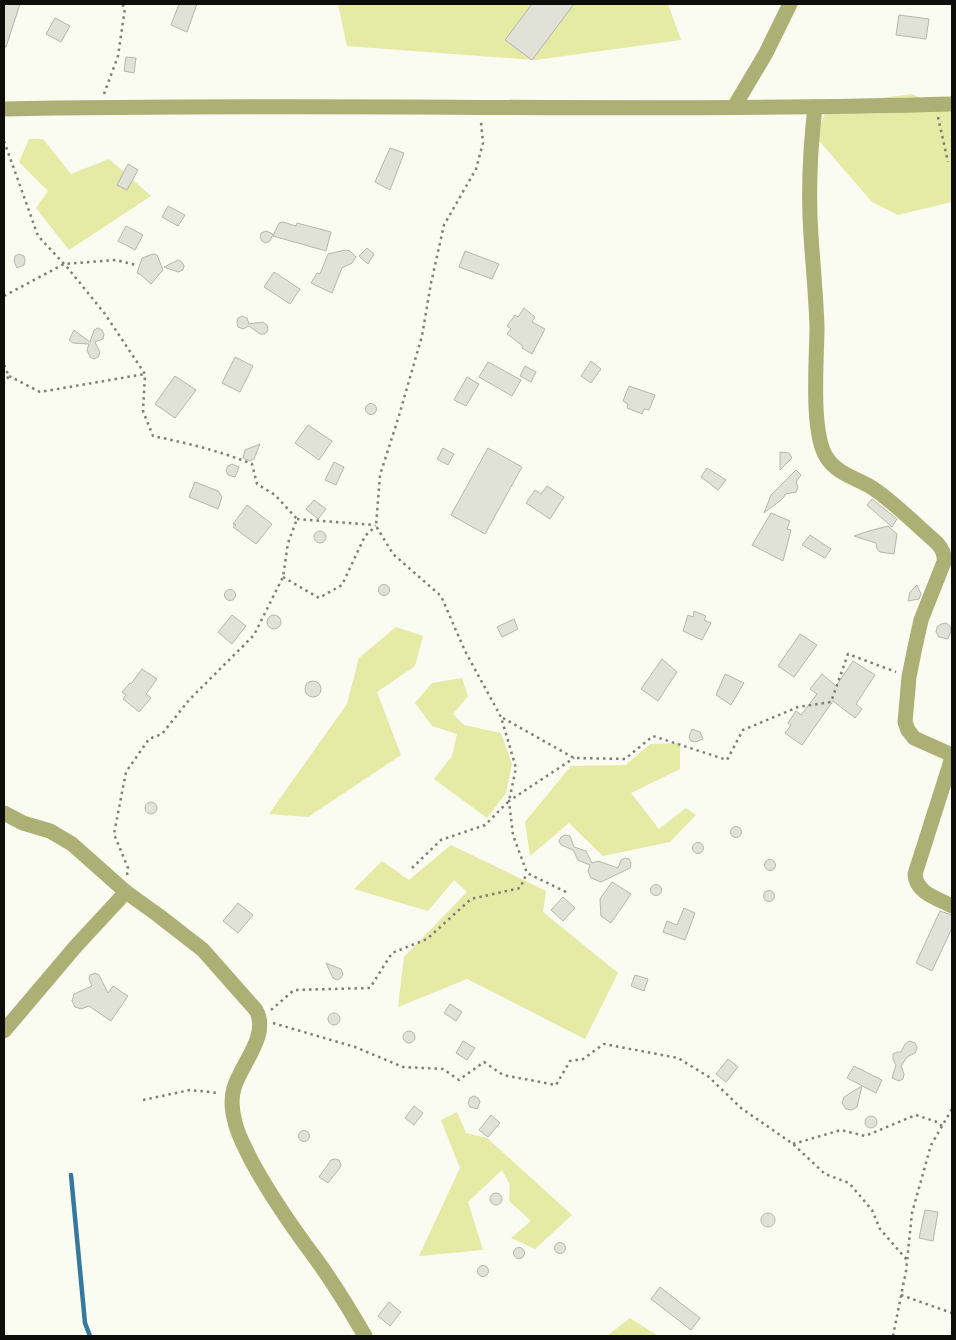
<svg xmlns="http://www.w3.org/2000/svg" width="956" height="1340" viewBox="0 0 956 1340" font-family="'Libre Baskerville',serif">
  <rect width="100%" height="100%" fill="#fafbf1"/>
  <g fill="#e5eaa5">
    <polygon points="338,4 668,4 681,40 535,60 347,46"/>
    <polygon points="912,94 952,113 952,202 898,215 872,202 815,136 829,105"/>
    <polygon points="29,139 43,139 71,174 109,159 151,196 69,250 36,208 48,191 19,162"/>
    <polygon points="396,627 423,636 415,666 377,692 401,755 308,817 269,814 347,704 359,658"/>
    <polygon points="462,678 468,696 453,714 464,725 501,733 512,764 506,793 487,818 434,779 452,756 457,734 432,726 415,703 432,683"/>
    <polygon points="680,743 680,769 631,793 659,829 686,808 696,815 670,842 603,856 569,823 530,856 525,822 571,766 626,765 650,744"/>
    <polygon points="451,845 546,891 543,912 618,973 585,1039 467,979 398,1007 404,957 467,892 454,880 428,911 354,889 382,861 409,880"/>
    <polygon points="457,1112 466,1133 487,1138 572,1215 535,1249 511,1238 531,1221 509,1201 510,1185 502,1170 468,1202 483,1250 419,1256 460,1168 441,1120"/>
    <polygon points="630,1318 658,1336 607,1336"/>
  </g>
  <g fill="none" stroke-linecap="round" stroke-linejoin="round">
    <polyline stroke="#357a9e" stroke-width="4.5" points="71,1175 85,1323 90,1336"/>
  </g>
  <g fill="#e0e1d7" stroke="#b5b6ad">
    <polygon points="4,4 20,4 6,47 4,47"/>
    <polygon points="179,4 197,4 187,32 171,25"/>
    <polygon points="532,4 574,4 532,60 505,40"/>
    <polygon points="899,15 929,19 926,39 896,35"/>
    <polygon points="55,18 70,26 61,42 46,34"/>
    <polygon points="126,57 136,58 134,73 124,71"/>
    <polygon points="390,148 404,153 390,190 375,182"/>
    <polygon points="128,164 138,170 127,190 117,185"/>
    <polygon points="168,206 185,215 178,226 162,217"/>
    <polygon points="283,222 296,226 297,223 331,232 326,251 273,236 279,223"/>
    <polygon points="126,226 143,235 135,250 118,241"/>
    <polygon points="266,231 273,234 270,241 266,243 262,241 260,237 261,233"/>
    <polygon points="367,248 374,254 368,264 359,256"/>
    <polygon points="345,250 350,251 356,257 352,263 342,268 332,293 311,283 317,273 320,274 328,254"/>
    <polygon points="465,251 499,264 492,279 459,267"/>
    <polygon points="19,254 24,256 25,260 24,265 17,268 14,261 15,256"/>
    <polygon points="153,254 157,255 163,270 151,284 141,275 137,273 142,258"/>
    <polygon points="178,260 182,262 184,266 183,270 178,272 164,267"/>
    <polygon points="274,272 300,289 290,304 264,287"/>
    <polygon points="524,308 535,317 532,322 545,329 532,354 522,348 523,346 507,334 511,329 507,326 515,315 518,317"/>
    <polygon points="242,316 247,318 249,324 263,322 267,325 268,330 265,334 260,334 249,326 243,329 238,327 237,323 238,318"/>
    <polygon points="98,328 102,330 104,334 103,339 95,342 100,352 98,357 94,359 90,357 87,350 89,344 73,343 69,340 74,330 90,342 94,330"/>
    <polygon points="235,357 253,366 240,392 222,383"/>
    <polygon points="591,361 601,369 591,383 581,376"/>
    <polygon points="488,362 521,380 512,396 479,377"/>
    <polygon points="525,366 536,372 531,382 520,376"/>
    <polygon points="175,376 196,390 175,418 155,404"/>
    <polygon points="467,377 479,384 466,406 454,400"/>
    <polygon points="629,386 655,395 649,410 644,409 642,414 627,408 628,404 623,401"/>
    <circle cx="371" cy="409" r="5.5"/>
    <polygon points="308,425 332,441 319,460 295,443"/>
    <polygon points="260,444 254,459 250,461 243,458 245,450"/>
    <polygon points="443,448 454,454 448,465 437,459"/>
    <polygon points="488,448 522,467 485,534 451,515"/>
    <polygon points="780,452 789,453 792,458 780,470"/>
    <polygon points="334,462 344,467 336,485 325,480"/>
    <polygon points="232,464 239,467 235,477 228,475 226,470 228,466"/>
    <polygon points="707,468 726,480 718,490 701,477"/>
    <polygon points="796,470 801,475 796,482 798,487 796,492 786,494 781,500 764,513 771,495"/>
    <polygon points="195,482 218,491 222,497 218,509 189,497"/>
    <polygon points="547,486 564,497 550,519 526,503 535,490 541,494"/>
    <polygon points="872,499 897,519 892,527 867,505"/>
    <polygon points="314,500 326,509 318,519 306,509"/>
    <polygon points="247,505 272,524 256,544 233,527 236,525 233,524"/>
    <polygon points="771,513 790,521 787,529 791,530 783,561 752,545"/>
    <polygon points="888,526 897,534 894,554 880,552 877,549 876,543 854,536 869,531"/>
    <circle cx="320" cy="537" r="6"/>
    <polygon points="810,535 831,549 825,558 802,545"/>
    <circle cx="384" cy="590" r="5.5"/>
    <polygon points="917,585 921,594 919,599 908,601 910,592"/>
    <circle cx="230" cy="595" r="5.5"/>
    <polygon points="694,611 706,616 704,620 711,623 702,640 683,631 688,615 693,617"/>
    <circle cx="274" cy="622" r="7"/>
    <polygon points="232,615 246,626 232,644 218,632"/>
    <polygon points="514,619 518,629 502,637 497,627"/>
    <polygon points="946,623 950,626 951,631 948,639 939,637 936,632 937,627 941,624"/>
    <polygon points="800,634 817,645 794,677 778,666"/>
    <polygon points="662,659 677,672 658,701 641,689"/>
    <polygon points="853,661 875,675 856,704 862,709 855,718 833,701 802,745 785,733 791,725 788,723 796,711 801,715 817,694 810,689 822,674 836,686"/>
    <polygon points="142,669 157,679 146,694 151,698 139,712 123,699 126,695 122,692 130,683 131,684"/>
    <polygon points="725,674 744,683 731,705 716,695"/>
    <circle cx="313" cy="689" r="8"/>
    <polygon points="692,729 700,732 703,739 696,742 691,741 689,737"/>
    <circle cx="151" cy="808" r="6"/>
    <circle cx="736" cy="832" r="5.5"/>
    <polygon points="565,835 570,836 574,847 586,851 592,863 598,861 618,868 621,860 625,858 629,859 631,863 630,868 601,882 591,878 588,871 590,865 578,860 573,850 561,845 559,841 561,837"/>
    <circle cx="698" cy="848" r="5.5"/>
    <circle cx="770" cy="865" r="5.5"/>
    <polygon points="612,882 631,894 611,923 601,916 600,899"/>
    <circle cx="656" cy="890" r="5.5"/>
    <circle cx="769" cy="896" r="5.5"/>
    <polygon points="563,897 575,908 563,921 551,910"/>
    <polygon points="238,903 253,915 238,933 223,921"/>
    <polygon points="684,908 695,913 685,940 663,932 667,921 677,925"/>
    <polygon points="940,911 952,915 952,928 932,971 916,963"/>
    <polygon points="326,963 341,969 343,974 341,978 337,980 333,978"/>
    <polygon points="95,973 99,975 108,993 113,986 128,996 111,1021 89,1006 81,1009 75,1007 72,1001 74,994 92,986 89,979 90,975"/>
    <polygon points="635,975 648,979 644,991 631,986"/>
    <polygon points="450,1004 462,1012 456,1021 444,1013"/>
    <circle cx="334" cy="1019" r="6"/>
    <circle cx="409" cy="1037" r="6"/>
    <polygon points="463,1041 475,1048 467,1060 456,1053"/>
    <polygon points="909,1041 915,1043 917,1048 915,1053 907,1057 901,1066 904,1074 903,1079 899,1081 892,1078 896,1065 893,1059 893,1054 897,1052 901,1052 905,1044"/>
    <polygon points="728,1059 738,1067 726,1082 716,1074"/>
    <polygon points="854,1066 882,1080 876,1093 847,1078"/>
    <polygon points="862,1086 857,1107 852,1110 846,1109 842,1103 844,1097"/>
    <polygon points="474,1096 478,1098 480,1102 477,1109 470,1107 468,1103 470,1098"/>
    <polygon points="414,1106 423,1113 414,1125 405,1118"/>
    <polygon points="491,1115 500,1123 488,1137 479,1130"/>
    <circle cx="871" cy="1122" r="6"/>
    <circle cx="304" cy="1136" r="5.5"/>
    <polygon points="335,1159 339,1160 341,1165 339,1169 328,1183 319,1177 331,1160"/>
    <circle cx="496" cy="1199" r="6"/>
    <polygon points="925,1210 938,1212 933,1241 919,1238"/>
    <circle cx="768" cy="1220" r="7"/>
    <circle cx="560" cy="1248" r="5.5"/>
    <circle cx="519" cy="1253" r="5.5"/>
    <circle cx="483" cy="1271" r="5.5"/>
    <polygon points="660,1287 700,1318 691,1330 651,1299"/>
    <polygon points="389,1302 401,1312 390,1326 378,1316"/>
  </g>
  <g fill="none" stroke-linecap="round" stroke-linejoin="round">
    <g stroke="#7e7f78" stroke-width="2.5" stroke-dasharray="2.5 4" stroke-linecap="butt">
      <polyline points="104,94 118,56 125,8 122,4"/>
      <polyline points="938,117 948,162"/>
      <path d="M 4,141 L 38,236 L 67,267 L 105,314 L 145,374 L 143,411 L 153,436 C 187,443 220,451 252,464 L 257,484 L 275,495 L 297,519 L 288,543 L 283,577 L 254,635 L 189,700 L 162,734 L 149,739 L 126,772 L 114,834 L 128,868 L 127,875"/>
      <polyline points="4,296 64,264 116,260 136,265"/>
      <polyline points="4,365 9,376 4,383"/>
      <polyline points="9,376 40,392 145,374"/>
      <polyline points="297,519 375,525"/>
      <polyline points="283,577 319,598 342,585 365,536 376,526"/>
      <polyline points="503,718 574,758 625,759 653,736 727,760 743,730 798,707 831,702 848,654 896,672"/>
      <polyline points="412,868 441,840 485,825 509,801 516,768 501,717 465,651 441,596 393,554 376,526 380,475 398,419 422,336 431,283 444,225 476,169 483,143 481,122"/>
      <polyline points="566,892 527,873 513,835 509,801 574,758"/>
      <polyline points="271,1010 294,990 370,988 392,953 427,939 471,899 520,888 527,873"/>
      <polyline points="273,1023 355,1047 403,1067 443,1069 459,1080 484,1062 503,1075 556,1085 570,1061 583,1059 604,1044 678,1058 709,1077 741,1108 793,1144 825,1174 849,1183 872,1210 880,1229 907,1260"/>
      <polyline points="143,1100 190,1090 219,1093"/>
      <polyline points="793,1144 841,1130 865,1136 916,1115 937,1122 942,1126"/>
      <polyline points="901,1295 952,1313"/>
      <polyline points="893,1336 906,1271 912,1213 931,1145 952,1109"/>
    </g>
    <g stroke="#acb074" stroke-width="15">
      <polyline points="734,107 766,53 790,4"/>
      <path d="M 815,107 C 810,150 808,193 811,236 C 813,266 816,296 817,327 C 817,358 810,433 827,458 C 837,474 859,479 874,489 C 896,504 916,525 937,543 C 942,549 945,554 944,562 L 921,620 L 915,647 L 909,677 L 905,722 L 908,730 L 914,738 L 952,755"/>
      <path d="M 4,109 C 320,102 636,113 952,104"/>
      <path d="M 952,758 L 915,874 C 916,893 937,898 952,906"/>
      <path d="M 4,813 L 23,823 L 50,831 L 72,844 L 126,892 L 158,915 L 203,950 L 256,1010 C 270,1035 241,1064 234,1088 C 231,1098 232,1111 235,1122 C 238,1136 245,1147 251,1160 C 270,1195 292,1227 316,1259 C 334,1284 350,1310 365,1336"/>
      <polyline points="4,1031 76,946 126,892"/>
    </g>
  </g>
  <rect width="956" height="1340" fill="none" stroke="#0d0e0a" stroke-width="10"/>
</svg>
